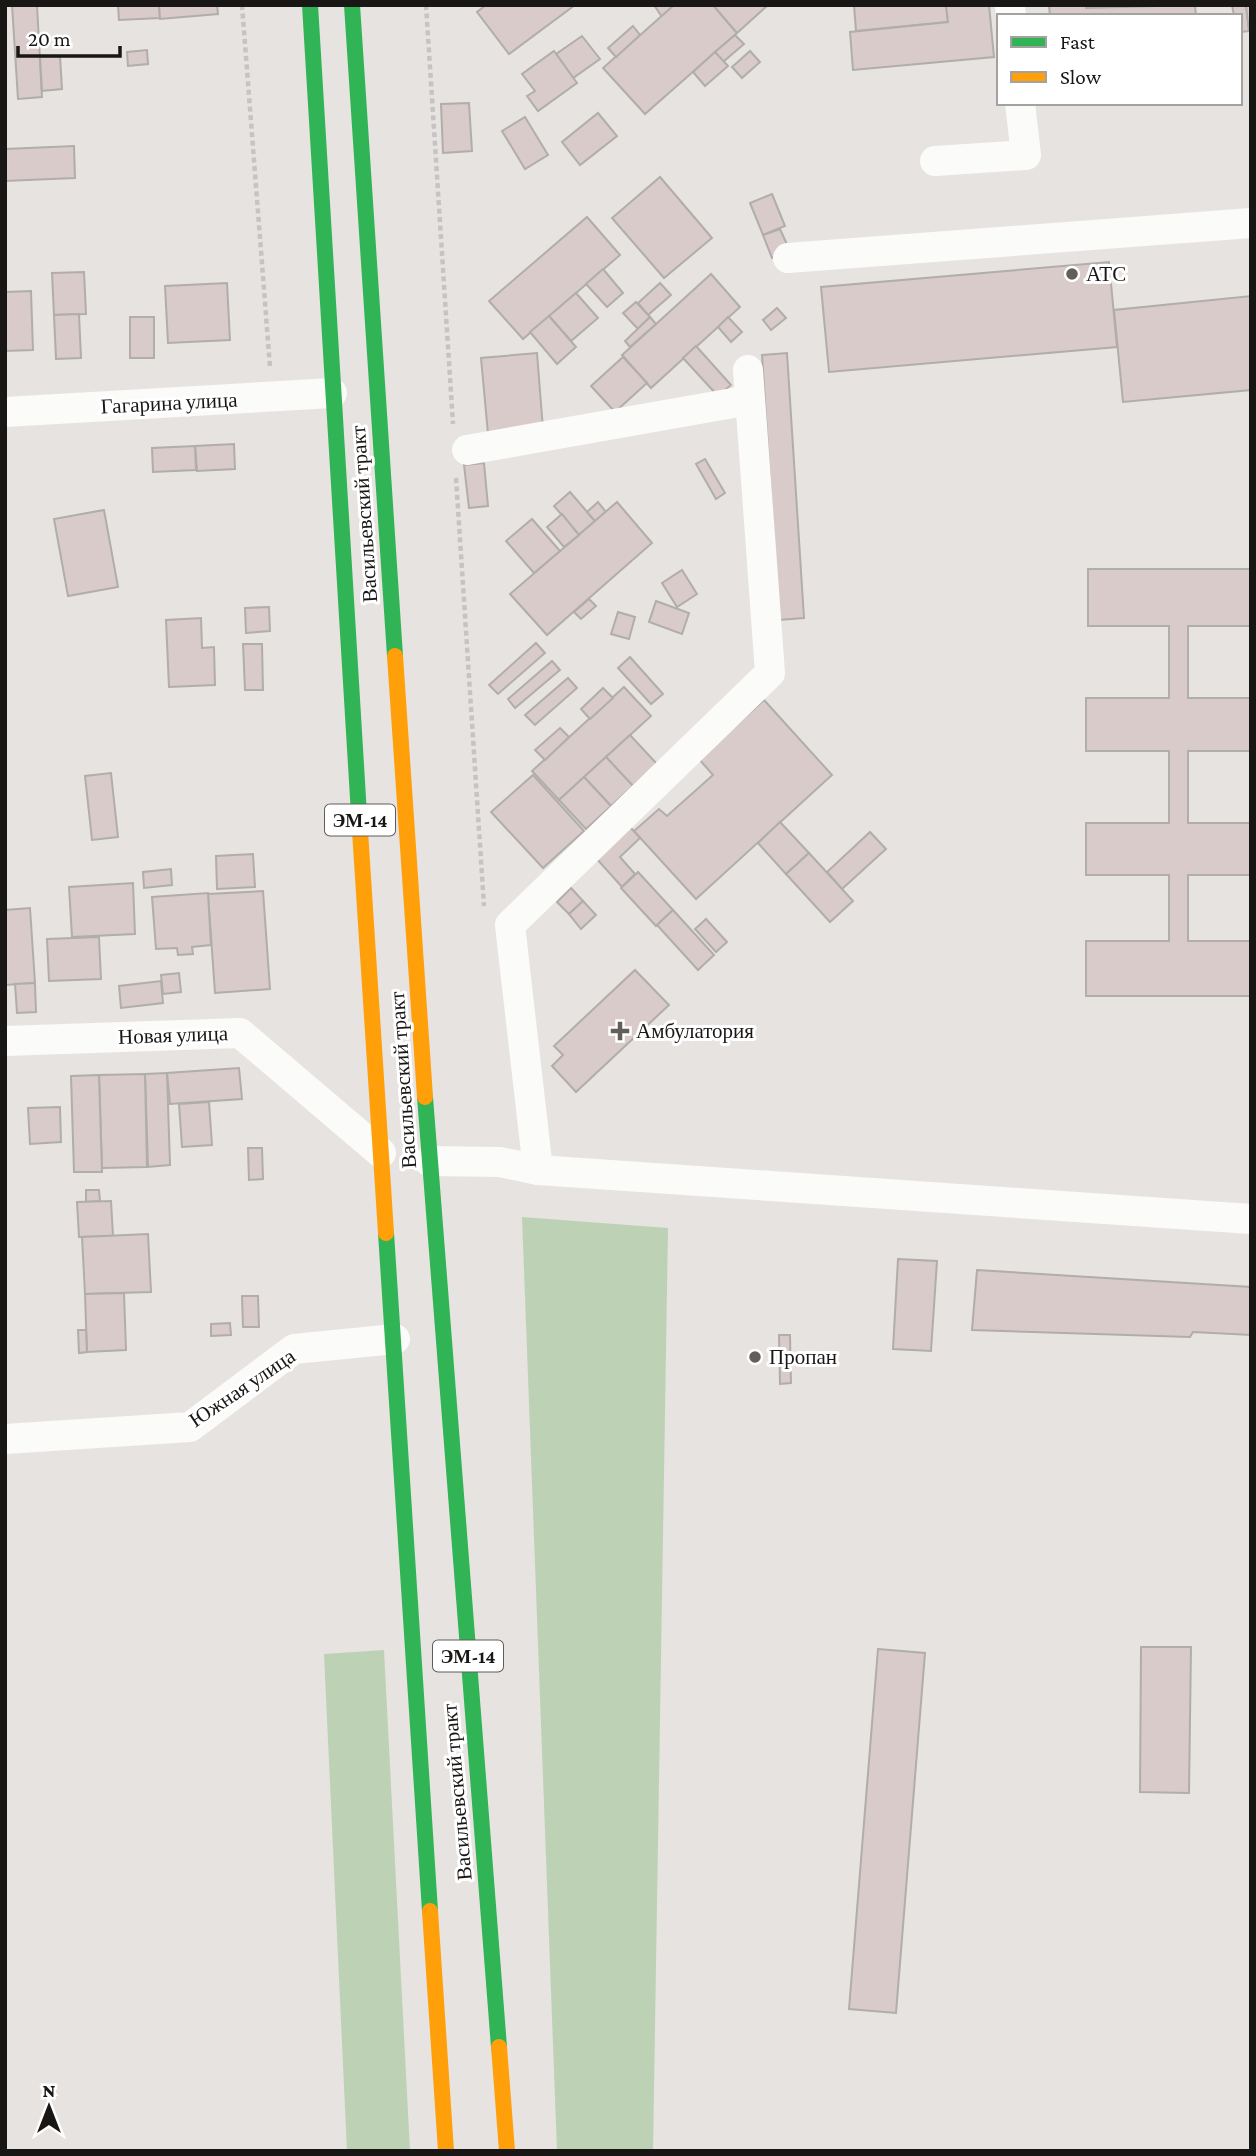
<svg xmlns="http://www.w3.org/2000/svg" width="1256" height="2156" viewBox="0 0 1256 2156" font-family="'Crimson Pro',serif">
  <rect width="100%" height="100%" fill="#e7e3e0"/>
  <g fill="#bdd2b5">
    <polygon points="522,1217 668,1228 653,2151 557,2151"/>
    <polygon points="384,1650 410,2151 347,2151 324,1654"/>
  </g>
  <g fill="#d8cbc9" stroke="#b0adab" stroke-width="2">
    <polygon points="12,5 37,5 42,97 18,99"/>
    <polygon points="118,5 159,5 160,18 119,20"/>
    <polygon points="159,5 217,5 218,14 160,19"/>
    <polygon points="486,5 575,5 509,54 477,12"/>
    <polygon points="654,5 674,5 662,17"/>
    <polygon points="674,5 713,5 737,33 645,114 603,68"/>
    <polygon points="713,5 768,5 737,33"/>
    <polygon points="854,5 946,5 948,22 856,31"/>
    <polygon points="946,5 989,5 994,57 853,70 850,32 948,22"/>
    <polygon points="1049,5 1086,5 1086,8 1195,5 1196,16 1050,16"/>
    <polygon points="1232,5 1246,5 1249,31 1240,32 1240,16 1234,16"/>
    <polygon points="1246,5 1251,5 1251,31 1249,31"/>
    <polygon points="633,26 640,35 616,57 608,48"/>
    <polygon points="735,35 744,44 723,62 715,52"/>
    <polygon points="582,36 600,59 573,78 556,54"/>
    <polygon points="147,50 148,64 128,66 127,52"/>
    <polygon points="554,51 577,83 538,111 527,96 535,91 522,74"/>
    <polygon points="750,51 760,62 742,78 732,67"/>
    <polygon points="715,52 728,66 705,86 693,72"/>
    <polygon points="60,56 62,89 42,91 40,57"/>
    <polygon points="469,103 472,151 443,153 441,104"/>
    <polygon points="598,113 617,136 580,165 562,142"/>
    <polygon points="525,117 548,155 525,169 502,131"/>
    <polygon points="74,146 75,178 5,181 5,149"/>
    <polygon points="660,177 712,238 664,278 612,218"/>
    <polygon points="772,194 785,226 763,235 750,203"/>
    <polygon points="587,217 620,255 523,339 489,301"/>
    <polygon points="780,229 790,251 772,258 763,235"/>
    <polygon points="1109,262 1117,347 829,372 821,287"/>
    <polygon points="603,269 623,293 607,307 586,284"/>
    <polygon points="84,272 86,314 54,315 52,273"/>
    <polygon points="711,274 740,307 651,388 622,355"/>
    <polygon points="227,283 230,340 168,343 165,286"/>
    <polygon points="660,283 671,295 648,315 638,303"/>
    <polygon points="31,291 33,350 5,351 5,292"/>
    <polygon points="576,293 598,318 571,341 549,316"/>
    <polygon points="1251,296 1251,390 1123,402 1114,310"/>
    <polygon points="636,302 650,317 638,329 623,313"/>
    <polygon points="777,308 786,318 771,330 763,320"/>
    <polygon points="79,314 81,358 56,359 54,315"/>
    <polygon points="549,316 576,347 557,364 530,332"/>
    <rect x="130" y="317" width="24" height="41"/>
    <polygon points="650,317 656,324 630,347 625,341"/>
    <polygon points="728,317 742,332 731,342 718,327"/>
    <polygon points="696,346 731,385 718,396 683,358"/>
    <polygon points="537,353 543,429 488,434 481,358"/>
    <polygon points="787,353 804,618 779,620 762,355"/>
    <polygon points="623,357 647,383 615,412 591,386"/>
    <polygon points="234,444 235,469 197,471 195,446"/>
    <polygon points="195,446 196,470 153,472 152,448"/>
    <polygon points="705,459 725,493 716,499 696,464"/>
    <polygon points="484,463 488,506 469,508 464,465"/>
    <polygon points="570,492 595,521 579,535 554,506"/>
    <polygon points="598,502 606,512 595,521 587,512"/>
    <polygon points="617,502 652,543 547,635 510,594"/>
    <polygon points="104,510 118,587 68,596 54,519"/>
    <polygon points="562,514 579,535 564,547 547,527"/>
    <polygon points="532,519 560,551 534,573 506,541"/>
    <polygon points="1088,569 1251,569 1251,626 1188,626 1188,698 1251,698 1251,751 1188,751 1188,823 1251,823 1251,875 1188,875 1188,941 1251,941 1251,996 1086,996 1086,941 1169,941 1169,875 1086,875 1086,823 1169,823 1169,751 1086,751 1086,698 1169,698 1169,626 1088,626"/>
    <polygon points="682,570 697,594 677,607 662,583"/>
    <polygon points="589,599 596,606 581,619 574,612"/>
    <polygon points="656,601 689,613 682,634 649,622"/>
    <polygon points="269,607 270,631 246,633 245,608"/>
    <polygon points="618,612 635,617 629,639 611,634"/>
    <polygon points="201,618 202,648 214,647 215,685 169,687 166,620"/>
    <polygon points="536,643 545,653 498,694 489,685"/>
    <polygon points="243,644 262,644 263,690 245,690"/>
    <polygon points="630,657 663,694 651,704 618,668"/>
    <polygon points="552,661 560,670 515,708 508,699"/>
    <polygon points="568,678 577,688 535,725 525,715"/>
    <polygon points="624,687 651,716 559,800 532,771"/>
    <polygon points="603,688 613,698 590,719 581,709"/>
    <polygon points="764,700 832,775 696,899 634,831 659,809 667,816 713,775 699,759"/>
    <polygon points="560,728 569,737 545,760 535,750"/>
    <polygon points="630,735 657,764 633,786 606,757"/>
    <polygon points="606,757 633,786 611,806 584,777"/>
    <polygon points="111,773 118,837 92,840 85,776"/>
    <polygon points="533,775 584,831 543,868 491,812"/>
    <polygon points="584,777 611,806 586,829 559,800"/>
    <polygon points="780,822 809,853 786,874 758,843"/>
    <polygon points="630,827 640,838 620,857 635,874 622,887 596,858"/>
    <polygon points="870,832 886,849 842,889 827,872"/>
    <polygon points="809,853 853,901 830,922 786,874"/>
    <polygon points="253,854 255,887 217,889 216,856"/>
    <polygon points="171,869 172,885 144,888 143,872"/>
    <polygon points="638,872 673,910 656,926 621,888"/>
    <polygon points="133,883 135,934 72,937 69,887"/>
    <polygon points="571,888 583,901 569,914 557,902"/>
    <polygon points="263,891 270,989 215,993 208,894"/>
    <polygon points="208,893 211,945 192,947 193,954 178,955 177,948 156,949 152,897"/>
    <polygon points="583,901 596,915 581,929 569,914"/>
    <polygon points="30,908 35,983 5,985 5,910"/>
    <polygon points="673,910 714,955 698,970 657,925"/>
    <polygon points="706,919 727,942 716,952 695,929"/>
    <polygon points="99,937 101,979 49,981 47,939"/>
    <polygon points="635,970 669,1005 576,1092 552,1066 563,1055 554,1046"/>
    <polygon points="179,973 181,992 163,994 161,975"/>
    <polygon points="161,981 163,1003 121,1008 119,986"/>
    <polygon points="35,983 36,1012 17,1013 15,984"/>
    <polygon points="239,1068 242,1099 170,1104 167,1073"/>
    <polygon points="167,1073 170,1165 148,1167 145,1074"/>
    <polygon points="145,1074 147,1167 102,1168 99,1075"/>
    <polygon points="99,1075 102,1172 74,1172 71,1076"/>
    <polygon points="209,1102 212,1145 182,1147 179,1104"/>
    <polygon points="60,1107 61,1142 30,1144 28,1108"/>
    <polygon points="248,1148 262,1148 263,1179 249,1180"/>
    <polygon points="86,1190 99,1190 100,1201 86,1202"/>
    <polygon points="111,1201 113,1236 79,1237 77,1202"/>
    <polygon points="148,1234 151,1292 85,1294 82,1237"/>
    <polygon points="898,1259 937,1261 931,1351 893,1349"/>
    <polygon points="977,1270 1251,1287 1251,1335 1193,1332 1190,1337 972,1330"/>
    <polygon points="124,1293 126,1350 87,1352 85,1294"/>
    <polygon points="242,1296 258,1296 259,1327 243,1327"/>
    <polygon points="230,1323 231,1335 211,1336 211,1324"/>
    <polygon points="78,1330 86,1330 87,1352 79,1353"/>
    <polygon points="779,1335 790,1335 791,1383 780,1384"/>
    <polygon points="1141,1647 1191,1647 1189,1793 1140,1792"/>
    <polygon points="878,1649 925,1653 896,2013 849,2009"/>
  </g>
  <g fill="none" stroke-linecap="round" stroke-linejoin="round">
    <g stroke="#c5c4c3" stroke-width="4.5" stroke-dasharray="5 3.5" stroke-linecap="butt">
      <polyline points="242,5 270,367"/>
      <polyline points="426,5 453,424"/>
      <polyline points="456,478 484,906"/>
    </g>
    <g stroke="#fbfbfa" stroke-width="30">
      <polyline points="1010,5 1011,16"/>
      <polyline points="935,161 1026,155 1020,103"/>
      <polyline points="788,258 1251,223"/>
      <polyline points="5,412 332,393"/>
      <polyline points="467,450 750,400"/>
      <polyline points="5,1041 240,1033 381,1153"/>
      <polyline points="429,1161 500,1162 538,1170 1251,1219"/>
      <polyline points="538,1170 510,925 770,673 748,370"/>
      <polyline points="5,1439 190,1427 294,1349 395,1339"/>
    </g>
    <g stroke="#30b455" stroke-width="16">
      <polyline points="310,5 360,831"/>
      <polyline points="352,5 395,656"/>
      <polyline points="425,1097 499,2047"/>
      <polyline points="386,1233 430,1911"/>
    </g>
    <g stroke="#ff9f0a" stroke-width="16">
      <polyline points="395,656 425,1097"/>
      <polyline points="360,831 386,1233"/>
      <polyline points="430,1911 446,2151"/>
      <polyline points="499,2047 507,2151"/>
    </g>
  </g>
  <g fill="#615e5c" stroke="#fff" stroke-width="2.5">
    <circle cx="1072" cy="274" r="7"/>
    <path d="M616.5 1020.5h7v7h7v7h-7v7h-7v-7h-7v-7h7z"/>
    <circle cx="755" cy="1357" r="7"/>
  </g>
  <g text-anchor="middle" stroke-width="6" stroke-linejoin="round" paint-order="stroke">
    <g fill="#fff" stroke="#5e5d5b" stroke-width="2">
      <rect x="325" y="804.5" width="70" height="31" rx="5"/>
      <rect x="433" y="1640.5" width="70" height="31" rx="5"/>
    </g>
    <g font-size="19" font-weight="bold" fill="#191715">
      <text x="360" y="827">ЭМ-14</text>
      <text x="468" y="1663">ЭМ-14</text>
    </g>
    <g font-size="21" fill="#191715" stroke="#fff" text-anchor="start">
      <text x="1086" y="281">АТС</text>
      <text x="636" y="1038">Амбулатория</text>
      <text x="769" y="1364">Пропан</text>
    </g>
    <g font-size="21" fill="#191715" stroke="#fff">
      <text transform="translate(169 403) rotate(-3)" y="7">Гагарина улица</text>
      <text transform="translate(364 514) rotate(-94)" y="7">Васильевский тракт</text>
      <text transform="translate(173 1035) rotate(-2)" y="7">Новая улица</text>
      <text transform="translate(403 1080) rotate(-94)" y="7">Васильевский тракт</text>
      <text transform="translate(242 1388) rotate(-34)" y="7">Южная улица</text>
      <text transform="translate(457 1792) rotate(-95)" y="7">Васильевский тракт</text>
    </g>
  </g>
  <rect width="1256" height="2156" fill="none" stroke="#191715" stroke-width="14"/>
  <rect x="997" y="14" width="245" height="91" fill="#ffffff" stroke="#a3a2a1" stroke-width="2"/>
  <rect x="1011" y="37" width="35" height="10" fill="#30b455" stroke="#a3a2a1" stroke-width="2"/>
  <text x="1060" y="49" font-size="21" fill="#191715">Fast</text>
  <rect x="1011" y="72" width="35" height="10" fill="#ff9f0a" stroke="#a3a2a1" stroke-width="2"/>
  <text x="1060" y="84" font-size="21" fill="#191715">Slow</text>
  <g transform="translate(49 2107)" stroke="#ffffff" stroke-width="5" paint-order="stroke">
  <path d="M0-5L12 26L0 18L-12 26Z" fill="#191715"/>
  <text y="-10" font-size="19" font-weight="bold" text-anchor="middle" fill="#191715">N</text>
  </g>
  <path d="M18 46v10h102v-10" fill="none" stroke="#191715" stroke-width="3.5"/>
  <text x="28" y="46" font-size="21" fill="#191715" stroke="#ffffff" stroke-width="5" paint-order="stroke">20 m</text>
</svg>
